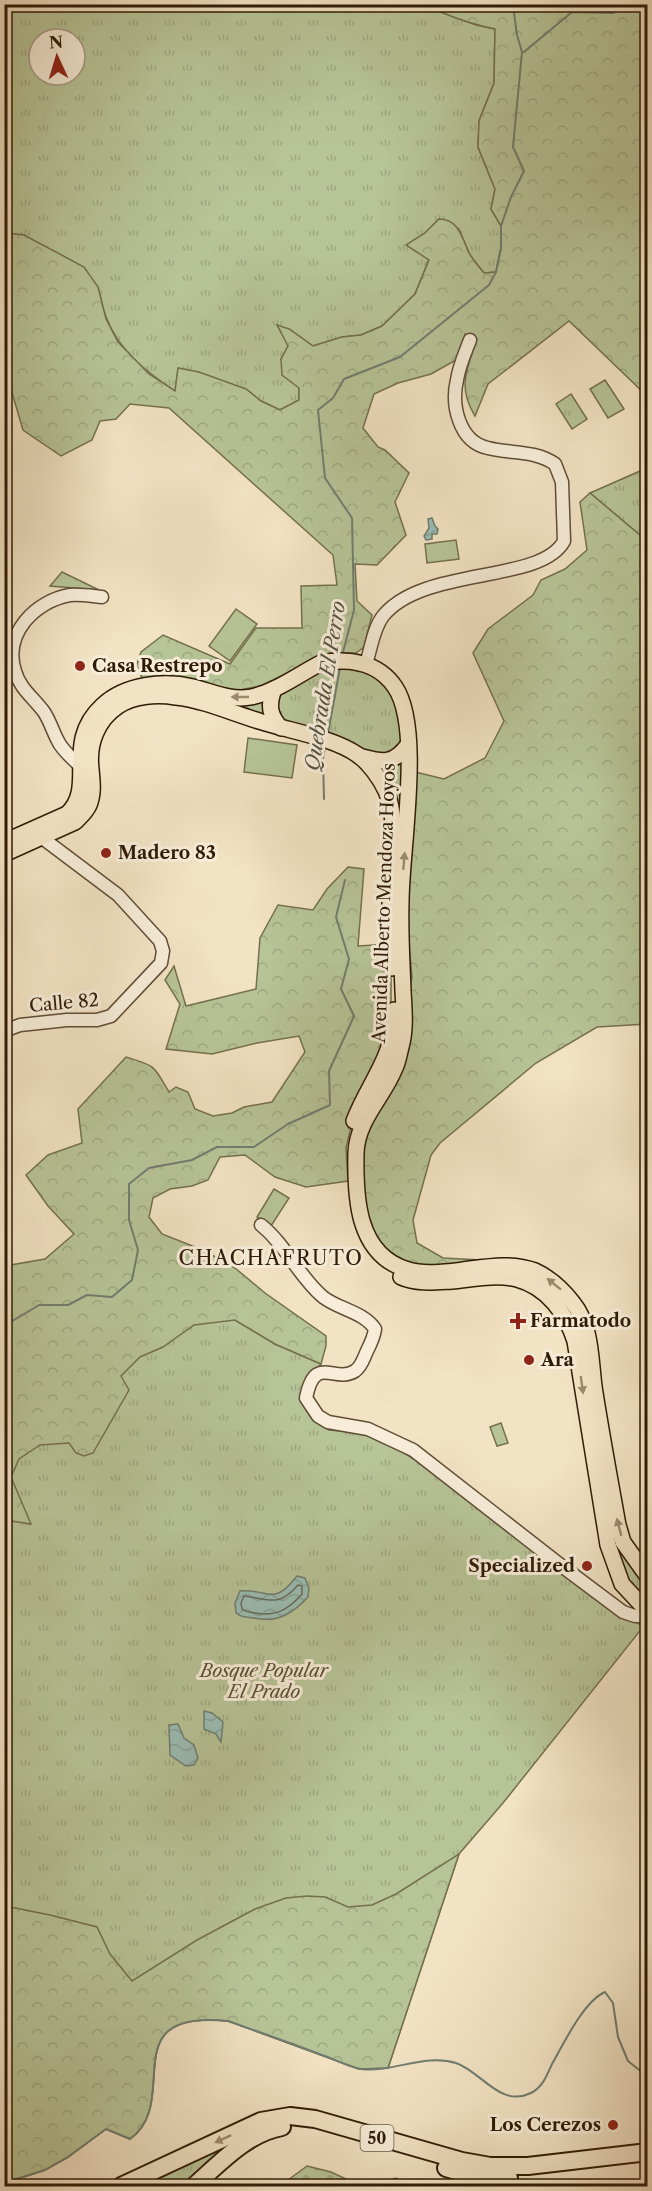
<svg xmlns="http://www.w3.org/2000/svg" width="652" height="2191" viewBox="0 0 652 2191" font-family="'Libre Caslon Text',serif">
  <defs>
    <pattern id="grass-tufts" width="24" height="20" patternUnits="userSpaceOnUse" patternTransform="scale(1.5)"><rect width="24" height="20" fill="#b7c497"/><path d="M3 7l-1-3M5 7V3M7 7l1-3M15 17l-1-3M17 17v-4M19 17l1-3" fill="none" stroke="#9ea881"/></pattern>
    <pattern id="forest-crowns" width="20" height="18" patternUnits="userSpaceOnUse" patternTransform="scale(1.5)"><rect width="20" height="18" fill="#b7c497"/><path d="M2 6a3 3 0 1 1 6 0M12 15a3 3 0 1 1 6 0" fill="none" stroke="#9ea881"/></pattern>
    <pattern id="cemetery-stones" width="16" height="16" patternUnits="userSpaceOnUse" patternTransform="scale(1.5)"><rect width="16" height="16" fill="#b7c497"/><path d="M2 7V4a2 2 0 0 1 4 0v3zM10 15v-3a2 2 0 0 1 4 0v3z" fill="#9ea881"/></pattern>
    <pattern id="water-waves" width="16" height="10" patternUnits="userSpaceOnUse" patternTransform="scale(1.5)"><rect width="16" height="10" fill="#9bbeb6"/><path d="M0 5q4-4 8 0t8 0" fill="none" stroke="#86a39b"/></pattern>
  </defs>
  <rect width="100%" height="100%" fill="#f2e3c4"/>
  <filter id="stains"><feTurbulence type="fractalNoise" baseFrequency=".00333" numOctaves="4"/><feColorMatrix values="0 0 0 0 .2 0 0 0 0 .09 0 0 0 0 .02 0 0 0 .5 -.17"/></filter>
  <radialGradient id="worn" r=".72"><stop offset=".6" stop-color="#630" stop-opacity="0"/><stop offset="1" stop-color="#630" stop-opacity=".3"/></radialGradient>
  <g fill="url(#grass-tufts)" stroke="#74704e" stroke-width="1.5" fill-rule="evenodd">
    <path d="M 335,4 L 349,12 L 368,8 L 367,5 L 438,5 L 441,12 L 476,25 L 495,29 L 494,83 L 479,121 L 478,147 L 495,189 L 491,209 L 501,226 L 501,248 L 496,272 L 484,273 L 470,255 L 459,229 L 439,219 L 425,233 L 407,245 L 429,259 L 415,294 L 382,326 L 361,335 L 342,337 L 313,346 L 289,329 L 288,346 L 281,359 L 299,388 L 299,400 L 280,410 L 261,401 L 246,389 L 178,369 L 175,391 C 148,373 119,351 107,319 C 102,309 101,297 98,287 L 24,235 L 5,233 L 4,5 ZM 39,39 L 75,39 L 75,75 L 39,75 Z"/>
    <polygon points="571,394 587,419 572,429 556,404"/>
    <polygon points="647,468 647,541 590,493"/>
    <polygon points="62,572 99,590 50,586"/>
    <polygon points="327,666 357,667 373,673 397,699 402,748 389,757 377,756 279,720 277,693"/>
    <polygon points="267,697 270,721 227,706"/>
    <polygon points="403,758 403,807 397,843 373,764"/>
    <path d="M 235,1320 L 275,1344 L 321,1364 L 306,1381 L 315,1421 L 329,1430 L 363,1433 L 393,1446 L 441,1476 L 643,1627 L 503,1803 L 459,1854 L 388,2068 L 359,2069 L 228,2021 C 111,2009 183,2101 130,2139 L 106,2129 L 68,2157 L 45,2170 L 5,2183 L 5,1326 Z"/>
    <path d="M 616,1525 L 629,1563 L 647,1590 L 647,1607 C 623,1574 618,1567 616,1525 Z"/>
    <polygon points="237,2138 187,2186 133,2186"/>
  </g>
  <g fill="url(#forest-crowns)" stroke="#74704e" stroke-width="1.5">
    <polygon points="335,5 367,5 368,8 348,12"/>
    <path d="M 438,5 L 647,5 L 647,396 L 569,321 L 488,384 L 475,416 C 457,387 467,369 477,339 L 465,334 L 456,360 L 431,374 L 398,383 L 374,394 L 363,428 L 378,447 L 385,450 L 409,473 L 395,502 L 406,535 L 377,565 L 355,564 L 357,601 L 372,615 L 364,647 L 356,653 L 330,653 L 260,686 L 235,691 L 143,679 L 136,667 L 141,652 L 163,635 L 230,664 L 256,628 L 302,628 L 301,586 L 337,585 L 333,555 L 169,408 L 130,404 L 116,419 L 100,421 L 92,440 L 61,456 L 23,430 L 5,369 L 5,233 L 24,235 L 84,267 L 98,287 L 106,319 L 118,342 L 149,374 L 175,391 L 178,368 L 199,372 L 246,389 L 261,401 L 280,410 L 299,400 L 299,388 L 282,375 L 281,359 L 288,346 L 277,325 L 289,329 L 313,346 L 342,337 L 361,335 L 382,326 L 415,294 L 429,260 L 406,245 L 425,233 L 439,219 C 459,219 462,238 469,253 C 473,260 479,267 484,273 L 496,272 L 501,248 L 501,226 L 491,209 L 495,189 L 478,147 L 479,121 L 494,83 L 495,29 C 476,25 459,20 441,12 Z"/>
    <polygon points="590,493 647,541 647,1024 597,1027 536,1063 440,1143 431,1155 413,1220 417,1243 443,1258 482,1260 452,1271 428,1272 379,1254 358,1205 356,1151 404,1021 412,977 409,944 401,905 411,771 444,779 485,758 504,721 473,653 488,629 533,595 541,580 565,569 587,550 580,502"/>
    <path d="M 348,867 L 364,869 L 358,946 L 391,944 L 391,1042 L 350,1131 L 346,1148 L 348,1181 L 306,1187 L 275,1177 L 245,1155 L 220,1157 L 208,1180 L 192,1186 L 170,1189 L 153,1198 L 149,1217 L 162,1234 L 205,1251 L 235,1268 L 265,1293 L 326,1336 L 326,1346 L 321,1364 L 275,1344 L 235,1320 L 194,1325 L 163,1347 L 140,1357 L 121,1376 L 129,1390 L 93,1453 L 84,1456 L 76,1453 L 69,1443 L 40,1445 L 19,1459 L 11,1477 L 31,1524 L 5,1520 L 5,1266 L 45,1259 L 74,1234 L 48,1206 L 26,1175 L 48,1155 L 82,1143 L 78,1109 L 126,1057 C 156,1066 153,1065 169,1092 L 176,1087 L 188,1092 L 195,1109 L 213,1116 L 232,1113 L 244,1107 L 272,1102 L 305,1052 L 299,1036 L 257,1043 L 212,1054 L 166,1049 L 180,1004 L 165,980 L 174,966 L 186,1006 L 256,989 L 260,938 L 278,905 L 313,910 L 327,889 Z"/>
    <path d="M 459,1854 L 388,2068 L 359,2069 L 228,2021 C 111,2009 183,2101 130,2139 L 106,2129 L 68,2157 L 45,2170 L 5,2183 L 5,1906 L 50,1915 L 97,1927 L 110,1954 L 132,1981 L 197,1940 L 255,1909 L 286,1898 L 307,1896 L 325,1897 L 348,1907 L 372,1905 L 396,1894 Z"/>
  </g>
  <g fill="url(#cemetery-stones)" stroke="#74704e" stroke-width="1.5">
    <polygon points="307,2166 331,2172 361,2186 280,2186"/>
    <polygon points="396,2178 407,2186 369,2186"/>
  </g>
  <g fill="#b7c497" stroke="#74704e" stroke-width="1.5">
    <polygon points="605,380 624,409 608,418 590,389"/>
    <polygon points="456,540 459,559 427,563 425,544"/>
    <polygon points="236,609 257,624 230,661 209,646"/>
    <polygon points="248,738 297,745 292,778 244,772"/>
    <polygon points="274,1189 289,1198 271,1226 257,1217"/>
    <polygon points="501,1423 508,1443 497,1446 490,1427"/>
  </g>
  <g fill="url(#water-waves)" stroke="#707d70" stroke-width="1.5">
    <polygon points="432,518 435,526 438,529 437,534 432,534 432,539 426,540 424,536 429,528 428,519"/>
    <path d="M 297,1576 L 305,1578 L 309,1588 L 308,1597 C 292,1614 278,1623 254,1618 C 246,1617 243,1618 236,1613 L 235,1603 L 240,1591 C 270,1589 273,1607 297,1576 Z"/>
    <polygon points="204,1711 212,1713 223,1722 221,1742 216,1734 204,1729"/>
    <polygon points="178,1724 184,1738 194,1745 198,1758 194,1765 186,1766 170,1755 169,1725"/>
  </g>
  <g fill="none" stroke-linecap="round" stroke-linejoin="round">
    <path stroke="#666c5e" stroke-width="1.5" d="M 298,1585 L 302,1586 L 302,1594 C 289,1609 276,1617 255,1613 C 250,1612 246,1612 242,1609 L 241,1603 L 244,1596 C 270,1599 278,1608 298,1585 Z"/>
    <g stroke="#707d70" stroke-width="2">
      <polyline points="524,52 572,12 613,13 630,4"/>
      <polyline points="342,656 354,610 352,518 325,478 318,410 333,398 344,379 400,357 489,285 496,272 501,248 501,226 511,197 524,171 513,147 522,52 517,35 514,13 518,4"/>
      <polyline points="328,733 340,668"/>
      <polyline points="324,799 323,758 325,747"/>
      <polyline points="4,1326 39,1305 68,1305 87,1295 112,1297 132,1280 138,1250 129,1220 129,1184 149,1168 192,1160 217,1147 254,1147 288,1124 330,1105 329,1071 354,1016 341,989 349,959 336,917 345,880"/>
      <path d="M 4,2183 L 45,2170 L 68,2157 L 106,2129 L 130,2139 C 183,2101 111,2009 228,2021 C 259,2032 291,2043 322,2055 C 335,2059 347,2067 361,2069 C 392,2073 425,2053 456,2063 C 482,2072 500,2108 531,2093 C 543,2087 547,2075 552,2064 C 564,2043 584,2001 605,1992 L 613,2003 L 618,2037 L 628,2061 L 648,2077"/>
    </g>
    <defs>
      <g id="minor">
        <path d="M 366,664 C 371,649 373,629 383,616 C 423,566 541,584 564,541 L 562,482 L 555,464 C 535,450 511,454 488,448 C 459,442 451,405 457,380 C 459,366 465,353 470,340"/>
        <path d="M 79,765 C 72,758 62,750 58,741 C 53,732 50,721 44,712 C 33,697 20,689 15,671 C 3,634 35,601 70,595 C 80,594 92,596 102,597"/>
        <polyline points="4,1031 20,1025 67,1020 97,1020 111,1016 161,963 163,951 160,941 118,895 41,837"/>
        <path d="M 261,1225 C 286,1245 299,1277 323,1297 C 338,1309 364,1312 375,1329 C 374,1337 371,1343 367,1351 C 364,1357 362,1366 355,1371 C 334,1384 315,1353 306,1398 L 318,1416 L 328,1422 L 368,1429 L 413,1450 L 563,1567 L 623,1612 L 635,1616 L 648,1616"/>
      </g>
      <g id="major">
        <path d="M 274,689 C 268,705 269,715 281,728"/>
        <path d="M 359,756 C 382,762 392,766 408,745"/>
        <path d="M 4,842 L 67,814 C 97,787 62,743 102,706 C 125,684 164,680 193,687 C 213,692 231,701 251,697 C 276,692 299,674 321,663 C 349,658 378,662 395,687 C 423,728 401,851 401,902 C 400,932 402,962 403,991 C 404,1010 406,1029 401,1047 C 399,1054 398,1062 395,1068 C 383,1098 357,1120 356,1153 C 355,1198 357,1255 408,1270 C 424,1275 446,1272 463,1270 C 486,1267 512,1262 535,1271 C 550,1278 563,1290 573,1303 C 593,1328 590,1363 595,1393 C 602,1437 610,1481 618,1525 L 623,1542 L 648,1577"/>
        <path d="M 4,854 L 75,822 C 80,817 86,812 89,805 C 94,793 92,781 91,769 C 88,744 97,720 118,706 C 134,695 158,694 176,697 C 204,700 232,713 259,721 C 289,731 332,737 358,755 C 369,763 380,778 386,791 C 399,820 390,859 390,890 C 390,916 391,942 392,968"/>
        <path d="M 354,1121 C 369,1081 396,1056 394,1010"/>
        <path d="M 401,1277 C 417,1284 434,1282 452,1281 C 472,1279 496,1274 517,1279 C 547,1287 566,1313 575,1341 L 608,1545 L 622,1584 L 648,1612"/>
      </g>
      <g id="highway">
        <polyline points="446,2168 470,2175 509,2178"/>
        <polyline points="121,2186 261,2121 290,2116 315,2119 462,2161 490,2166 528,2166 648,2152"/>
        <path d="M 194,2186 C 219,2164 247,2133 282,2127"/>
      </g>
    </defs>
    <use href="#minor" stroke="#604d36" stroke-width="15"/>
    <use href="#major" stroke="#301b06" stroke-width="18"/>
    <use href="#highway" stroke="#301b06" stroke-width="20"/>
    <use href="#minor" stroke="#f7edd9" stroke-width="12"/>
    <use href="#major" stroke="#f2e3c4" stroke-width="15"/>
    <use href="#highway" stroke="#f2e3c4" stroke-width="16"/>
  </g>
  <defs><path id="oneway-solid" d="M-6-.8H1V-3.2L6.5 0L1 3.2V.8H-6Z" transform="scale(1.5)"/></defs>
  <g fill="#9b896e">
    <use href="#oneway-solid" transform="translate(240 697) rotate(-180)"/>
    <use href="#oneway-solid" transform="translate(404 861) rotate(-85)"/>
    <use href="#oneway-solid" transform="translate(554 1284) rotate(-141)"/>
    <use href="#oneway-solid" transform="translate(582 1385) rotate(82)"/>
    <use href="#oneway-solid" transform="translate(619 1527) rotate(-105)"/>
    <use href="#oneway-solid" transform="translate(223 2139) rotate(155)"/>
  </g>
  <g fill="#8f2418" stroke="#f7edd9" stroke-width="2">
    <circle cx="80" cy="666" r="6"/>
    <circle cx="106" cy="853" r="6"/>
    <path d="M515 1312h6v6h6v6h-6v6h-6v-6h-6v-6h6z"/>
    <circle cx="529" cy="1360" r="6"/>
    <circle cx="587" cy="1566" r="6"/>
    <circle cx="613" cy="2125" r="6"/>
  </g>
  <g text-anchor="middle" stroke-width="6" stroke-linejoin="round" paint-order="stroke">
    <rect fill="#f7edd9" stroke="#6c5a45" stroke-width="1.5" x="360.5" y="2125" width="33" height="26" rx="4.5"/>
    <g font-size="16" font-weight="bold" fill="#301b06">
      <text x="377" y="2144">50</text>
    </g>
    <g font-size="18" font-weight="bold" fill="#301b06" stroke="#f7edd9" text-anchor="start">
      <text x="92" y="672">Casa Restrepo</text>
      <text x="118" y="859">Madero 83</text>
      <text x="530" y="1327">Farmatodo</text>
      <text x="541" y="1366">Ara</text>
      <text x="575" y="1572" text-anchor="end">Specialized</text>
      <text x="601" y="2131" text-anchor="end">Los Cerezos</text>
    </g>
    <g font-size="18" fill="#301b06" stroke="#f7edd9">
      <text transform="translate(384 903) rotate(-88)" y="6">Avenida Alberto Mendoza Hoyos</text>
      <text transform="translate(64 1003) rotate(-5)" y="6">Calle 82</text>
    </g>
    <g font-size="18" font-style="italic" fill="#584e32" stroke="#f7edd9">
      <text x="264" y="1677">Bosque Popular<tspan x="264" dy="21">El Prado</tspan></text>
    </g>
    <g font-size="20" font-style="italic" fill="#555444" stroke="#f7edd9">
      <text transform="translate(325 686) rotate(-81)" y="7">Quebrada El Perro</text>
    </g>
    <g font-size="20" letter-spacing="1.5" fill="#301b06" stroke="#f7edd9">
      <text x="271" y="1265">CHACHAFRUTO</text>
    </g>
  </g>
  <rect width="652" height="2191" fill="none" stroke="#f2e3c4" stroke-width="24"/>
  <rect x="6" y="6" width="640" height="2179" fill="none" stroke="#301b06" stroke-width="3"/>
  <rect x="12" y="12" width="628" height="2167" fill="none" stroke="#301b06" stroke-width="1.5"/>
  <g transform="translate(57 57) rotate(356)"><circle r="28" fill="#f7edd9" stroke="#a79985" stroke-width="1.5"/>
  <path d="M0-4.5L10 22L0 15L-10 22Z" fill="#8f2418"/>
  <text y="-9" font-size="16" font-weight="bold" text-anchor="middle" fill="#301b06">N</text>
  </g>
  <rect width="100%" height="100%" filter="url(#stains)"/>
  <rect width="100%" height="100%" fill="url(#worn)"/>
</svg>
